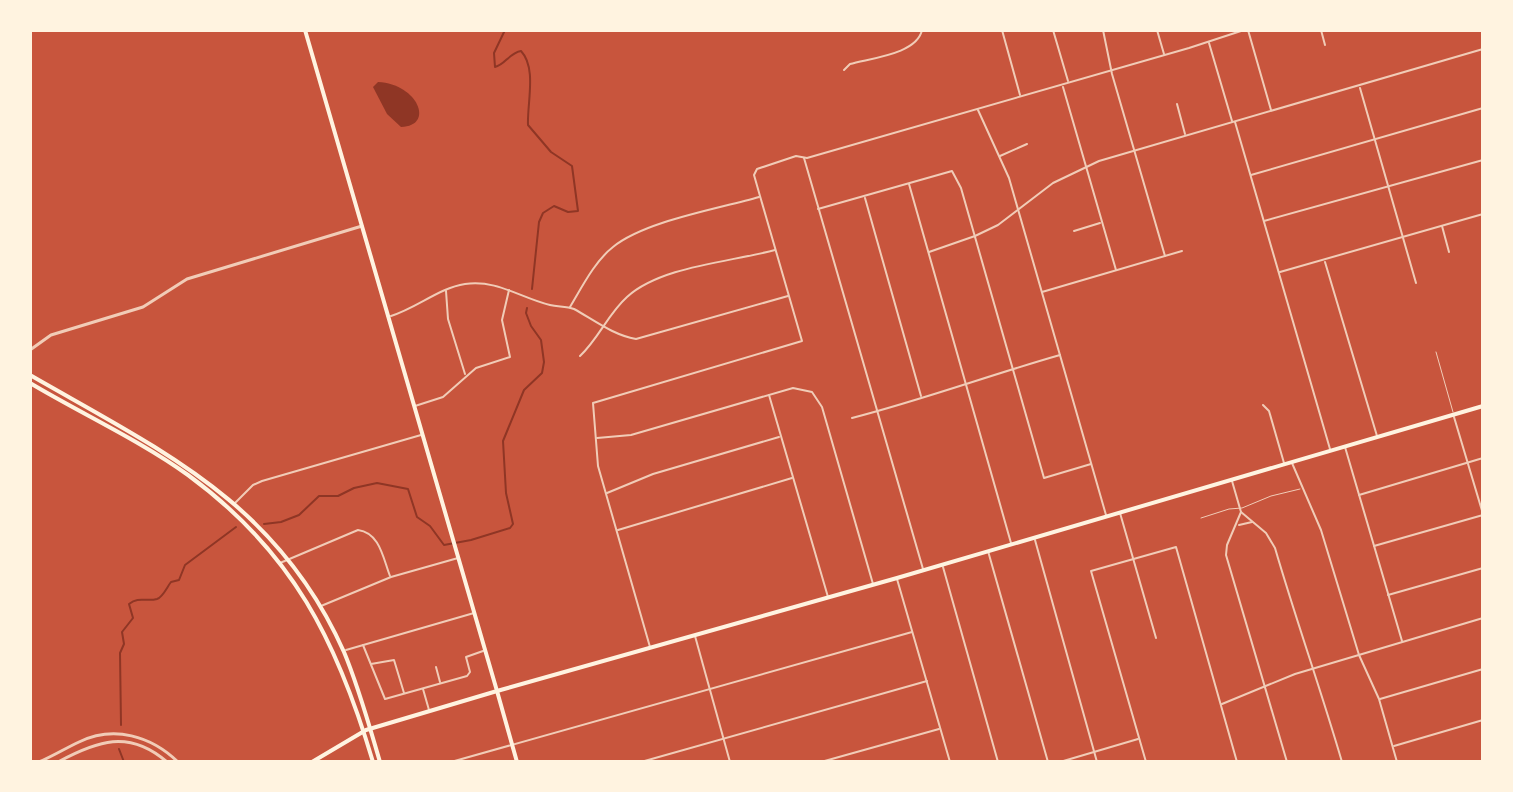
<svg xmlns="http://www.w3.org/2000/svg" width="1513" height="792" viewBox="0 0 1513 792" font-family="Lato,sans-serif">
  <rect width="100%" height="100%" fill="#c8553d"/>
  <path fill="#8f3625" d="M 378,82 C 418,84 435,126 401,127 L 387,114 L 373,87 Z"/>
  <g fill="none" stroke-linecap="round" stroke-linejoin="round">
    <g stroke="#8f3625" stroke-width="2">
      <path d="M 505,30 L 494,53 L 495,67 C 505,65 509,53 521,51 C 537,68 527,103 528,125 L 551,152 L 572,166 L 578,211 L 568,212 L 554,206 L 543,213 L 539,222 L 532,289"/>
      <polyline points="264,524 281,522 299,515 319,496 338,496 354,488 377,483 408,489 417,517 430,526 444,545 471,540 510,528 513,524 506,493 503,441 524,390 542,373 544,362 541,340 531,326 526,313 527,308"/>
      <path d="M 121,725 L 120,653 L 124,644 L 122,632 L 133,618 L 129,604 C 139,596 146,602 157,599 C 163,597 167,587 171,582 L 179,580 L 185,565 L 236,527"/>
      <polyline points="119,749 124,762"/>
    </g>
    <g stroke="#f1ccb7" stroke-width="1">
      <polyline points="1436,352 1453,412"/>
      <polyline points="1201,518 1229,509 1242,508 1271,496 1300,489"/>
    </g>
    <g stroke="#f1ccb7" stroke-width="2">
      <polyline points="1002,30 1020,95"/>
      <polyline points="1053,30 1068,81"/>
      <polyline points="1103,30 1112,74 1165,256"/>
      <polyline points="1157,30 1164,54"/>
      <polyline points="1248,30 1271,110"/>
      <polyline points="1321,30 1325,45"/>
      <polyline points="1209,43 1232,121"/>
      <path d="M 844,70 L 850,64 C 871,58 917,54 922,30"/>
      <polyline points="1063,87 1116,270"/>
      <polyline points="1360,88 1416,283"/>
      <polyline points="1177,104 1185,134"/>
      <polyline points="978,110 1009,178 1106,515"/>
      <polyline points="1235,122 1330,449"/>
      <polyline points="1000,156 1027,144"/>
      <polyline points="804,158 923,569"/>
      <polyline points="1251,175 1483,108"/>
      <polyline points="909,184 1011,543"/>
      <polyline points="865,198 921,396"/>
      <polyline points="818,209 952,171 961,188 1044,478 1091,464"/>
      <polyline points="1264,221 1483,160"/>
      <polyline points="1442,226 1449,252"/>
      <polyline points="1074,231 1100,223"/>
      <polyline points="929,252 975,236 998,225 1053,183 1099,161 1483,49"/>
      <polyline points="1325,262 1377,436"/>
      <polyline points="1280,272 1483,214"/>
      <polyline points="446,291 448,319 465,374"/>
      <polyline points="1042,292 1182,251"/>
      <path d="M 570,307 C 582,287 595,261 613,247 C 645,221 718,209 759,197"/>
      <path d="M 391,316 C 417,308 439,288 465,284 C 496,279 521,298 550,305 C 558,307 566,306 574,309 C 594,320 613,335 636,339 L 788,296"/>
      <path d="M 580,356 C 599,338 608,314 627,297 C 661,266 731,262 775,250"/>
      <polyline points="769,395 828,597"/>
      <polyline points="1263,405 1269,411 1284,463"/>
      <polyline points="415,406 443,397 476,368 510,357 502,320 509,290"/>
      <polyline points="1454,417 1483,514"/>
      <path d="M 852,418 C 922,400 990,375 1060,355"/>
      <polyline points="597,438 631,435 793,388 812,392 822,407 873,584"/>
      <polyline points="1345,447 1402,641"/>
      <polyline points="1292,463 1321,530 1359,655 1379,699 1397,762"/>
      <path d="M 1232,481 L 1241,512 L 1266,533 L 1275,548 C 1296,620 1321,690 1342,762"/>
      <polyline points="607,493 653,474 779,437"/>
      <polyline points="1359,495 1483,458"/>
      <polyline points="235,503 253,485 262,481 421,435"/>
      <polyline points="1241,512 1227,545 1226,555 1287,762"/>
      <polyline points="1120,513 1156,638"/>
      <polyline points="1239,525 1252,522"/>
      <polyline points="618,530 792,478"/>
      <polyline points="1035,540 1097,762"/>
      <polyline points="1374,546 1483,515"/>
      <polyline points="988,551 1048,762"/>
      <path d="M 280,563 L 358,530 C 380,533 383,558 390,576"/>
      <polyline points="943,567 998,762"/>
      <polyline points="897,579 950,762"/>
      <polyline points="1388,595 1483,568"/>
      <polyline points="321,606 391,577 458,558"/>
      <polyline points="695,636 730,762"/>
      <polyline points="363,645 385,699 467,676 470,672 466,657 483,651"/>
      <polyline points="650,647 598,466 593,403 802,341 760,196 754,175 757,169 796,156 807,158 1189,48 1244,30"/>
      <polyline points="346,650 474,613"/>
      <polyline points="371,664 394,660 404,693"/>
      <polyline points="436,667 440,682"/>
      <polyline points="423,689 429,710"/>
      <polyline points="1380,699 1483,669"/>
      <polyline points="1222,704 1295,674 1483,618"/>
      <polyline points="1394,746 1483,720"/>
      <polyline points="451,762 912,632"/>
      <polyline points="641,762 927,681"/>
      <polyline points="821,762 939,729"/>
      <polyline points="1060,762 1138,739"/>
      <polyline points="1146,762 1091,571 1176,547 1237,762"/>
    </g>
    <g stroke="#f1ccb7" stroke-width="3">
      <polyline points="30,350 51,335 143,307 187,279 362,226"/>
      <path d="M 39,762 C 53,756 66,748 79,742 C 114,725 151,736 178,762"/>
      <path d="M 58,762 C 97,741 129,729 167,762"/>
    </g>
    <polyline stroke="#fff3e0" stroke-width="4" points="517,762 497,691 897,578 1483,406"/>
    <g stroke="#fff3e0" stroke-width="4">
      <polyline points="305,30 497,691 366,730 312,762"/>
      <path d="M 30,375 C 162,451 278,503 344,652 C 359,688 369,725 380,762"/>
      <path d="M 30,383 C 82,414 139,440 188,475 C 293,552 337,641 373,762"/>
    </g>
  </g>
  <rect width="1513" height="792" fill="none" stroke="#fff3e0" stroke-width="64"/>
</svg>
